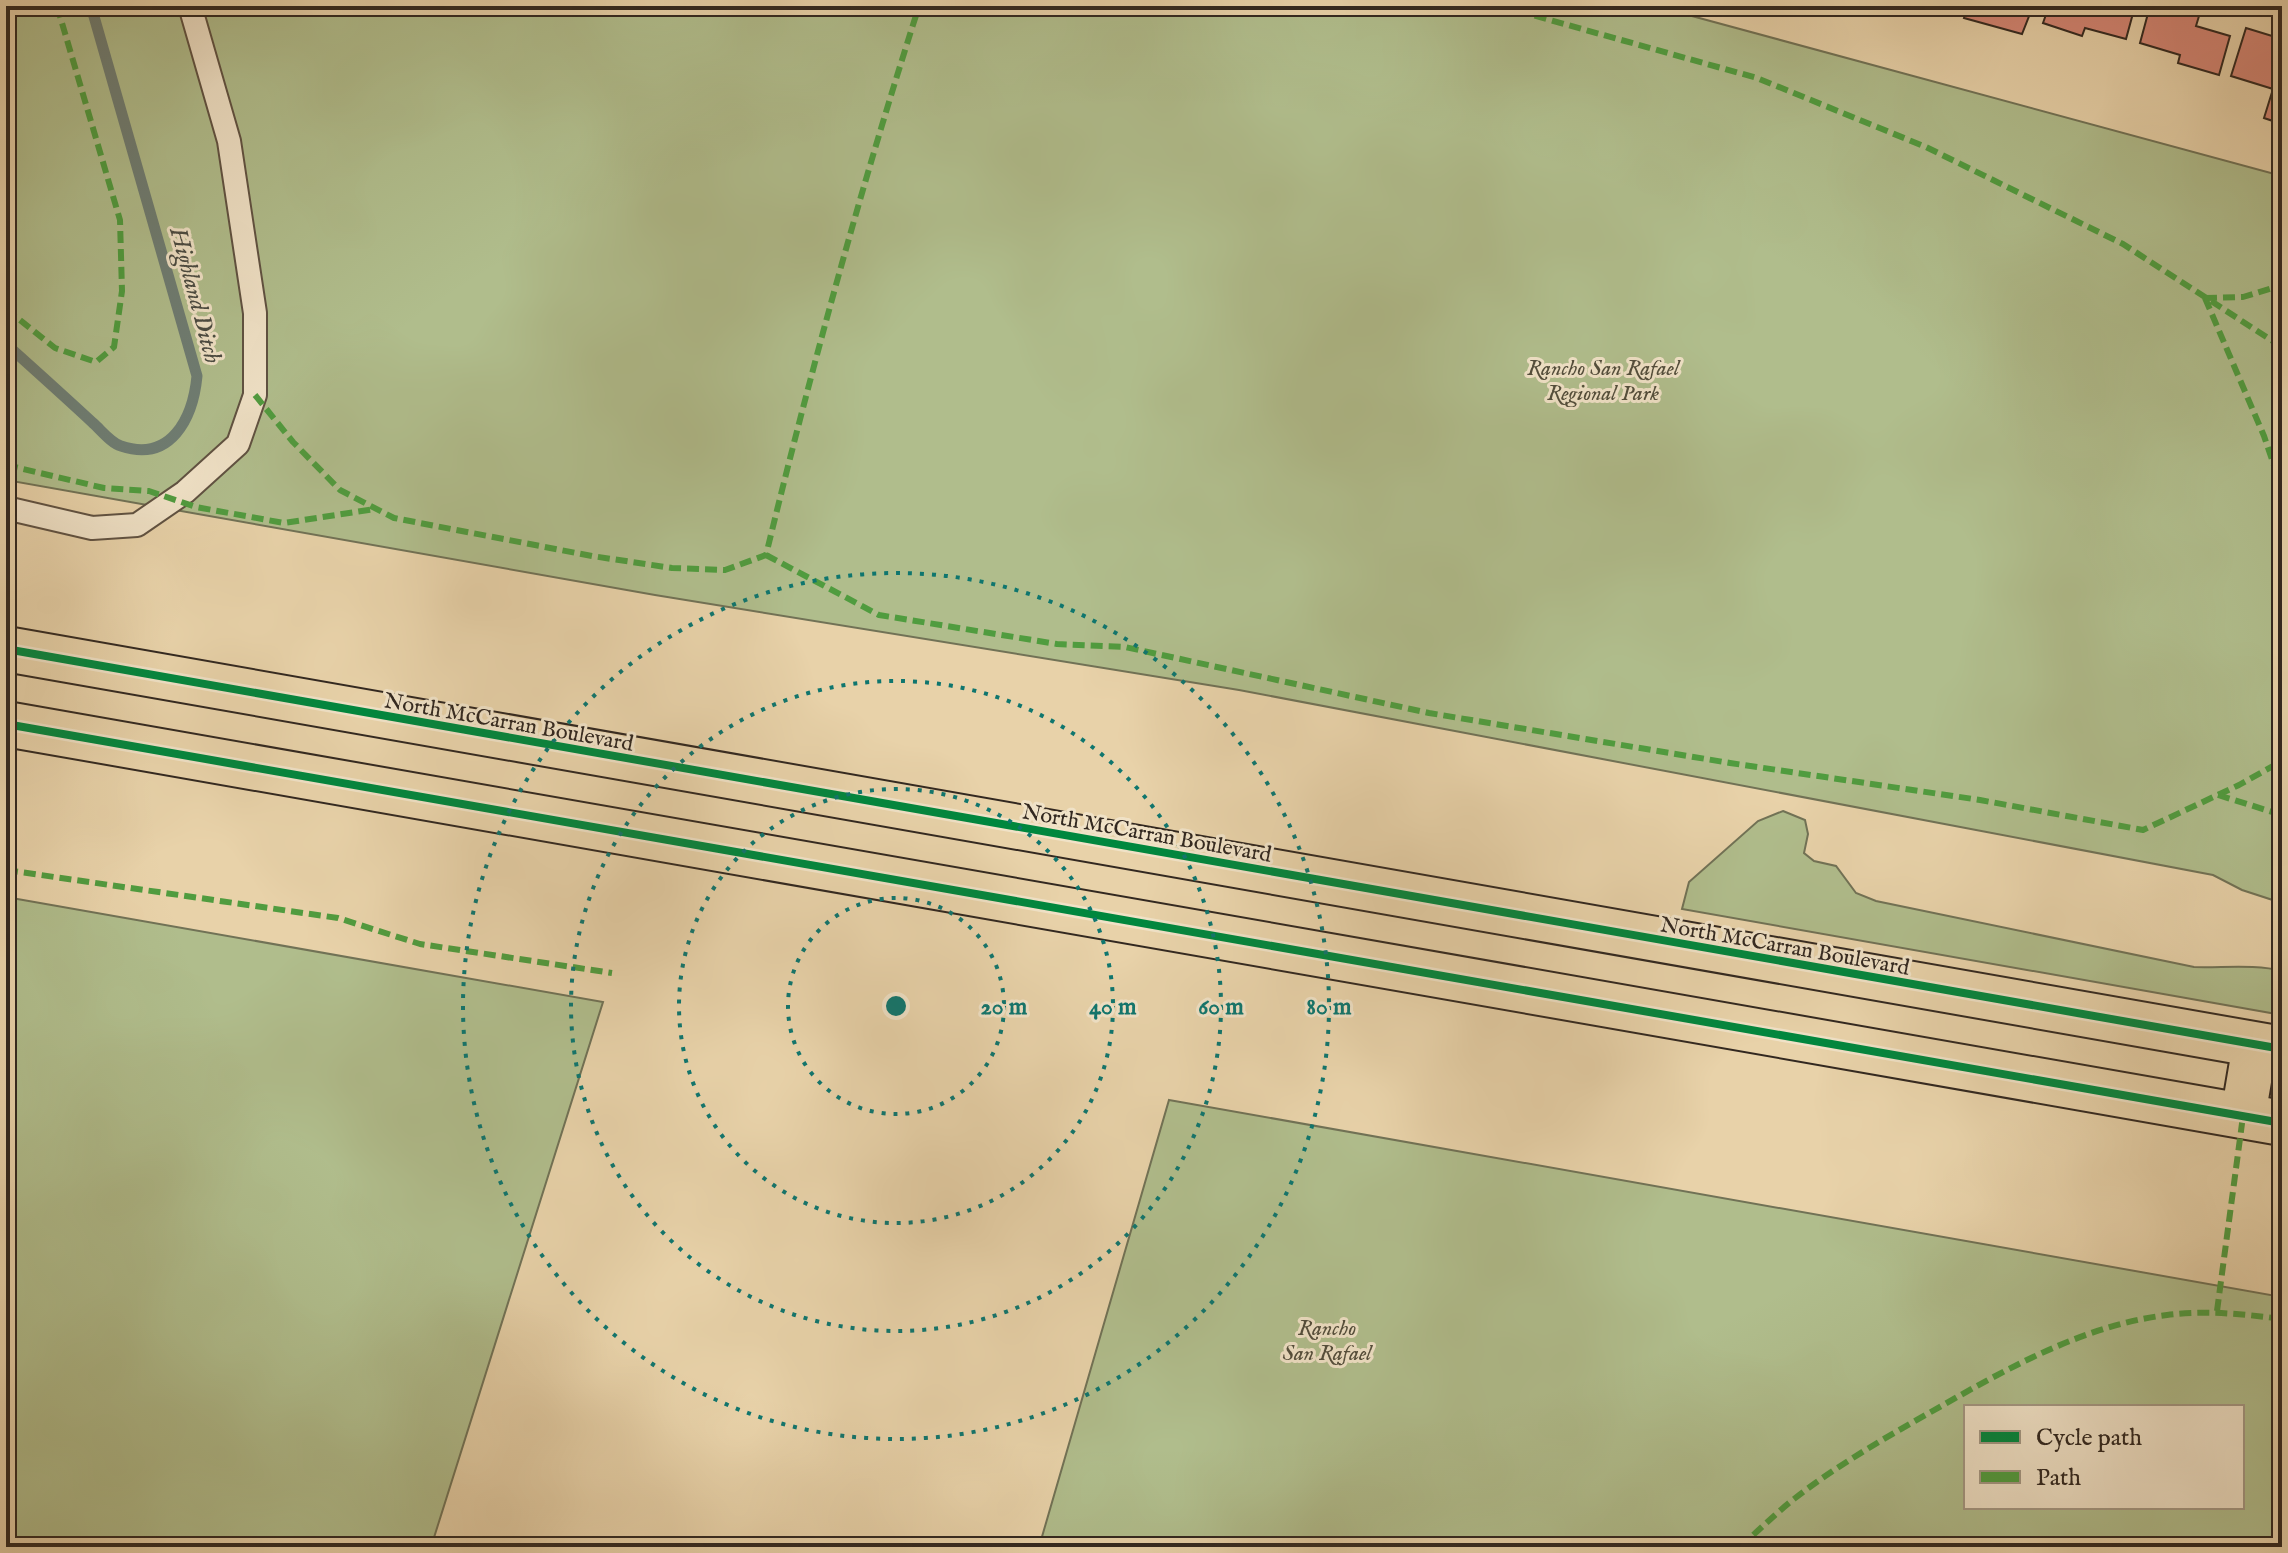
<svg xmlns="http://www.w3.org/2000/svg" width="2288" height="1553" viewBox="0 0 2288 1553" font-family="'IM FELL English',serif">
  <rect width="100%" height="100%" fill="#e8d2a9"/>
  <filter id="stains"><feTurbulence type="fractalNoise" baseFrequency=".0025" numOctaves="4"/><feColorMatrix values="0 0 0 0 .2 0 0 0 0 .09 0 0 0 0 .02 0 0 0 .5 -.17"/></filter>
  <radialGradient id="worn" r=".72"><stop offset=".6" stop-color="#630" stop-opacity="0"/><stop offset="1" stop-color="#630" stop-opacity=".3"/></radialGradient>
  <g fill="#b0bd8c" stroke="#717256" stroke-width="2" fill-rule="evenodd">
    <polygon points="6,6 1655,6 2282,176 2282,903 2242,890 2213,875 1239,690 655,595 6,480"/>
    <path d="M 1783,811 L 1805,820 L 1808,834 L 1804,853 L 1814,861 L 1836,866 L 1856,893 L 1876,901 L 2194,967 C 2222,968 2256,964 2282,971 L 2282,1015 L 1682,909 L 1689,882 L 1758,821 Z"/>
    <polygon points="6,897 603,1002 431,1547 6,1547"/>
    <path d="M 1169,1100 L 2282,1297 L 2282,1547 L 1039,1547 ZM 2242,1407 L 2242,1507 L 1966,1507 L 1966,1407 Z"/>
  </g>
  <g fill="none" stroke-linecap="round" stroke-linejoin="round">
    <path stroke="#6f7e74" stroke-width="11" d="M 6,344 C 35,370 64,396 93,423 C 101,430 111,443 121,446 C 171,463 193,418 197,376 L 91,6"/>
  </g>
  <g fill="#d58675" stroke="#322820" stroke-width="2">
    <polygon points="1968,6 2033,6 2022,34 1964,18"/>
    <polygon points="2049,6 2135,6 2126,39 2085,28 2082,36 2043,23"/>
    <polygon points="2150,6 2202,6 2196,26 2230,36 2219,75 2178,63 2180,55 2140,43"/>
    <polygon points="2246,28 2282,39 2282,124 2264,118 2273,89 2231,76"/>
  </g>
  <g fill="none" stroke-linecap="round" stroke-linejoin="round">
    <defs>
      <polyline id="lane" points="6,508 92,528 137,525 185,492 238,444 255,395 255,313 229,141 190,6"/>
      <g id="primary">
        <polyline points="6,649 2282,1049"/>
        <polyline points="6,724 2282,1123"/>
        <polyline points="2243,1116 2255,1045"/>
      </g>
    </defs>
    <use href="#lane" stroke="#605242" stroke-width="26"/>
    <use href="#primary" stroke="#322820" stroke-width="48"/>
    <use href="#lane" stroke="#f0e2c7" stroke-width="22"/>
    <use href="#primary" stroke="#e8d2a9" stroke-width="44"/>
    <g stroke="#509c3f" stroke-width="6" stroke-dasharray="12 6" stroke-linecap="butt">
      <polyline points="1500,6 1757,78 1926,147 2123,244 2282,347"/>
      <polyline points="2205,298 2264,436 2282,489"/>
      <polyline points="2205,298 2243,297 2282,285"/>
      <polyline points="6,309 55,348 96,362 114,347 122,291 120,220 57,6"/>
      <path d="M 255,395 L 293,442 L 340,490 L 394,518 L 592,556 L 672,568 L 725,570 L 766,555 C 811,370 861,187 919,6"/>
      <polyline points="6,465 104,488 149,491 196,507 284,523 375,509"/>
      <polyline points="766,555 879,615 1057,644 1125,647 1429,713 1730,763 1980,800 2143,830 2239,785 2282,761"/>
      <polyline points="2218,795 2282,815"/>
      <polyline points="6,870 338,918 420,944 612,973"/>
      <polyline points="2217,1311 2243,1116"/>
      <path d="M 1740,1547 C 1758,1531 1775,1514 1794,1499 C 1845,1459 1903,1428 1959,1396 C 2023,1360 2093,1324 2167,1315 C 2206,1310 2243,1314 2282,1319"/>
    </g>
    <defs>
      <g id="cycleway">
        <polyline points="6,649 2282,1049"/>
        <polyline points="6,724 2282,1123"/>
      </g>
    </defs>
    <use href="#cycleway" stroke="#f0e2c7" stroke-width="13"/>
    <use href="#cycleway" stroke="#00873e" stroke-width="8"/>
  </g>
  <g fill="none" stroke="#0f766e" stroke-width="4" stroke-dasharray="4 8">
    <circle cx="896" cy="1006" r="108"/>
    <circle cx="896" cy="1006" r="217"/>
    <circle cx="896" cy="1006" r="325"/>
    <circle cx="896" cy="1006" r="433"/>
  </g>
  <g text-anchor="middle" stroke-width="6" stroke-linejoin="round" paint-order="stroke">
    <g font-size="22" font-style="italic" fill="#524d3b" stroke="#f0e2c7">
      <text x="1603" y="375">Rancho San Rafael<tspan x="1603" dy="25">Regional Park</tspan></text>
      <text x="1327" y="1335">Rancho<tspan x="1327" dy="25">San Rafael</tspan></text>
    </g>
    <g font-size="22" fill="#322820" stroke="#f0e2c7">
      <text transform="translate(509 721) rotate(10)" y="8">North McCarran Boulevard</text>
      <text transform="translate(1147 832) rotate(10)" y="8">North McCarran Boulevard</text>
      <text transform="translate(1785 945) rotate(10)" y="8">North McCarran Boulevard</text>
    </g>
    <g font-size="24" font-style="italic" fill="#4b4c43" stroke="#f0e2c7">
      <text transform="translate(196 295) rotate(75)" y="8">Highland Ditch</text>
    </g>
  </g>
  <circle cx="896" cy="1006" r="12" fill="#0f766e" stroke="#f0e2c7" stroke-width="4"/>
  <g font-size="24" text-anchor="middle" font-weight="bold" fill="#0f766e" stroke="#f0e2c7" stroke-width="6" stroke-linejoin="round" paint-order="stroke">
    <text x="1004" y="1014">20 m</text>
    <text x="1113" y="1014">40 m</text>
    <text x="1221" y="1014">60 m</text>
    <text x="1329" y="1014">80 m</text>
  </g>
  <rect width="2288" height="1553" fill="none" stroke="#e8d2a9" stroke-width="32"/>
  <rect x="8" y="8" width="2272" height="1537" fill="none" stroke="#322820" stroke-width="4"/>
  <rect x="16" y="16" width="2256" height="1521" fill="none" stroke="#322820" stroke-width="2"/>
  <rect x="1964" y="1405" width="280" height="104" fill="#f0e2c7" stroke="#a49884" stroke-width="2"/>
  <rect x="1980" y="1431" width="40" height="12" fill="#00873e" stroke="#a49884" stroke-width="2"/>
  <text x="2036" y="1445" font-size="24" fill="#322820">Cycle path</text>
  <rect x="1980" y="1471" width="40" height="12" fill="#509c3f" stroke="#a49884" stroke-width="2"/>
  <text x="2036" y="1485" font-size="24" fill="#322820">Path</text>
  <rect width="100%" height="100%" filter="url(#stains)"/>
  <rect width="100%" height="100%" fill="url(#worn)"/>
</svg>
